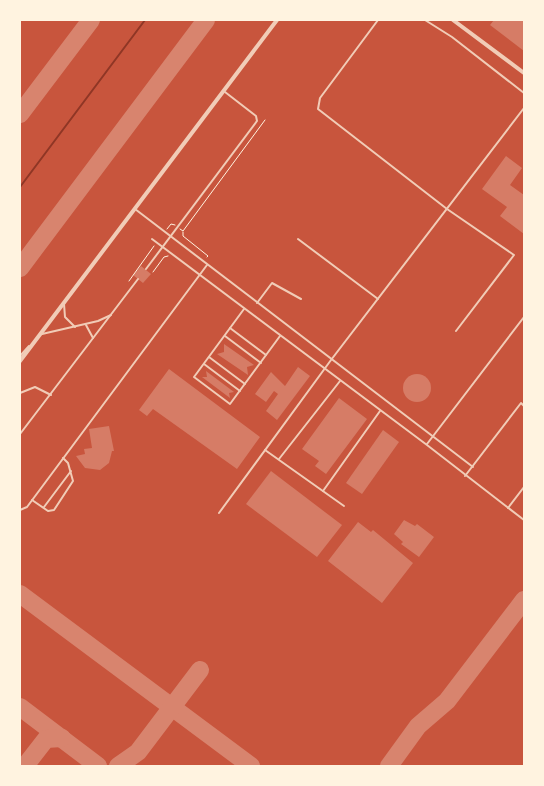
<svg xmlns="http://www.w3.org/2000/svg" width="544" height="786" viewBox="0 0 544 786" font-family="Commissioner,sans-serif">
  <rect width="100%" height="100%" fill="#c8553d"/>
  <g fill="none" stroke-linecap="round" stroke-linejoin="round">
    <polyline stroke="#8f3625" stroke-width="2" points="20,187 145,20"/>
    <g stroke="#d8846e" stroke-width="18">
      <polyline points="20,114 91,20"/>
      <polyline points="20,268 206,20"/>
      <polyline points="20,594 251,766"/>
      <polyline points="20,707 98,766"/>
      <polyline points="25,766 46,739 62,738"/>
      <polyline points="118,766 138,752 200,670"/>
      <polyline points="389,766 418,726 447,701 524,600"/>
    </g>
  </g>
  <g fill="#d67c66">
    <polygon points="494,20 524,20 524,51 490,25"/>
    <polygon points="506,156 522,168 510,185 524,195 524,234 500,216 507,207 482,189"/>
    <polygon points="141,266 151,274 143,283 133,275"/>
    <polygon points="224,344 254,365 247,367 248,375 217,354 224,352"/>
    <polygon points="298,367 310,376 277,420 266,411 278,394 274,391 266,402 255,394 271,372 285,386"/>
    <polygon points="169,369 260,437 237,469 153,409 147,416 139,410"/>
    <polygon points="206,371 234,392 229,393 230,398 202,377 207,377"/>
    <circle cx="417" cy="388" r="14"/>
    <polygon points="339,398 367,419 326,474 315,466 319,461 302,449"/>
    <polygon points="109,426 114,451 112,451 109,463 100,470 85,468 76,456 85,454 84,449 92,448 89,429"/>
    <polygon points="383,430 399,442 362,494 346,483"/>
    <polygon points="271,471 342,525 317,557 246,504"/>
    <polygon points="404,520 415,526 417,524 434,537 419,557 401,544 403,542 394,534"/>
    <polygon points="358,522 371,532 373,530 413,563 382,603 328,561"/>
  </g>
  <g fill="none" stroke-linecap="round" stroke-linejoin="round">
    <g stroke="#fff3e0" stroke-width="1">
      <polyline points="167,229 171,224 175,225"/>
      <polyline points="180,229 183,231 265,120"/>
      <polyline points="183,232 183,236 208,256 207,257"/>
      <polyline points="153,272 164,257 168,256"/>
      <polyline points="129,281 154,246"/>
    </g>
    <g stroke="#f1ccb7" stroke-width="2">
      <polyline points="378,20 320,98 318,109 447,209 514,255 456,331"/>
      <polyline points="425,20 452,37 524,93"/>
      <polyline points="135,209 473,467"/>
      <polyline points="152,239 427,445 524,520"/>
      <polyline points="298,239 378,299"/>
      <polyline points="146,269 257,121 256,116 225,92"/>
      <polyline points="257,303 272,283 301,299"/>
      <polyline points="64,304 65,317 75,327"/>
      <polyline points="244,309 194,377 230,404 280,336"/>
      <polyline points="86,325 93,338"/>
      <polyline points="230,328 266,355"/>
      <polyline points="42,334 98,321 111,315"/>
      <polyline points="225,336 261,363"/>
      <polyline points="20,356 29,346"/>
      <polyline points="209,357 245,384"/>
      <polyline points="204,364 240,391"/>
      <polyline points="20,393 35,387 51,395"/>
      <polyline points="20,434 138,279"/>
      <polyline points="427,444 524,317"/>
      <polyline points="265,450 344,506"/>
      <polyline points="279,459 340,381"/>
      <polyline points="465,476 521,403 524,406"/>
      <polyline points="323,491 380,411"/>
      <polyline points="32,500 48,511 54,510 73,481 68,463 63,458"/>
      <polyline points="44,507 71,471"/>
      <polyline points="508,508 524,487"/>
      <polyline points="20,510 27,507 207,265"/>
      <polyline points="219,513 331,360 524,108"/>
    </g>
    <g stroke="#f1ccb7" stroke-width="4">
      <polyline points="453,20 524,73"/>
      <polyline points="20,361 277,20"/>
    </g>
  </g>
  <rect width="544" height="786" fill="none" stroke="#fff3e0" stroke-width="42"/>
</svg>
